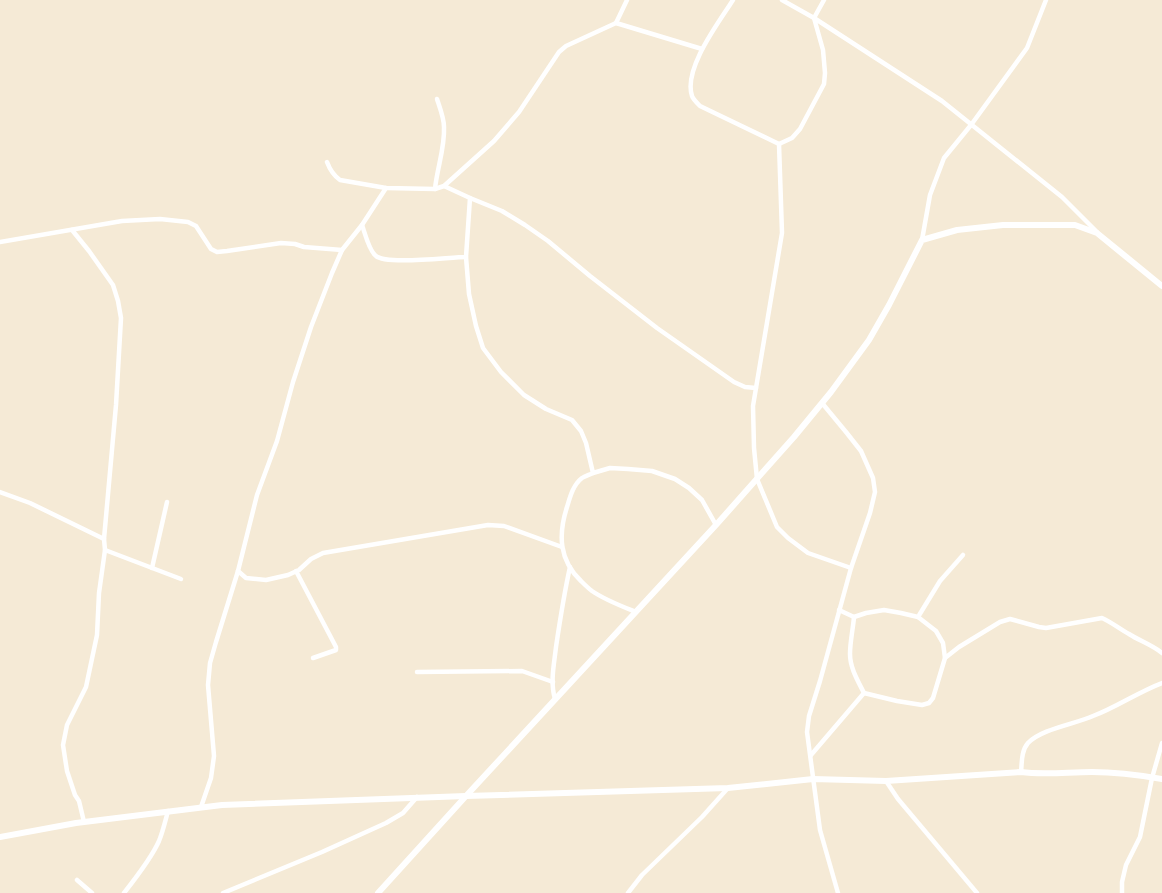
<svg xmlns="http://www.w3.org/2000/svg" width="1162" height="893" viewBox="0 0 1162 893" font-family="Raleway,sans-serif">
  <rect width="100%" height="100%" fill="#f5ead6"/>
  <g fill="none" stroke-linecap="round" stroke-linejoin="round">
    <g stroke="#fff" stroke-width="4.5">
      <path d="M 733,0 C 719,22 683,69 692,96 C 693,99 697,103 700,106 L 779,144 L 792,138 L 800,129 L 824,84 L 825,73 L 823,50 L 814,18 L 782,0"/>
      <polyline points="824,0 814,18 942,101 1062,197 1097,232"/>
      <polyline points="616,23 627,0"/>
      <polyline points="779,144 782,233 753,406 754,448 757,479 777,527 788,538 808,553 851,568"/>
      <path d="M 327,162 C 330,170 333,175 340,180 L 386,188 L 435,189 L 444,186 L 494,141 L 519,112 L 559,52 L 566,46 L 616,23 L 702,49"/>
      <path d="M 435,189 C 437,168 445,148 444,127 C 444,118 440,108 437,99"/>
      <polyline points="470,198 502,211 525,225 548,241 590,276 657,328 734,382 745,387 756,388"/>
      <path d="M 362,225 C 365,233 369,251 376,256 C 386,265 450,257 466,257 L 470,198 L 444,186"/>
      <polyline points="72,230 89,251 113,285 118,301 121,318 116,405 104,539 105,550 99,593 97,635 86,687 67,725 63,745 67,771 75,795 79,801 84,822"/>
      <polyline points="922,240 930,195 944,158 971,125 1027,48 1046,0"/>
      <polyline points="0,242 122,221 160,219 188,222 196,226 211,249 217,252 227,251 281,243 295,244 304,247 342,250"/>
      <polyline points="466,257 469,294 476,326 483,348 501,372 524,395 546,409 572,420 581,431 586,443 593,473 610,468 628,469 652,471 675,479 689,488 702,500 716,525"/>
      <polyline points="822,403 846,432 861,451 873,478 875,492 870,513 851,568 820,681 809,716 807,732 820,830 838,893"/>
      <path d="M 593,473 C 589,475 585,476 582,478 C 573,485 570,497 567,507 C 558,535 559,560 581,581 C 584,584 588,588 592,591 C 605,600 621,606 636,612"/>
      <polyline points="0,492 30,503 104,539"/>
      <polyline points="105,550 181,579"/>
      <polyline points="152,568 167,502"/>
      <polyline points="238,571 246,578 266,580 288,575 299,570 311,559 323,553 488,525 504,526 562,547"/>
      <polyline points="296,571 336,647 336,650 313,658"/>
      <polyline points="839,610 854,617 866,613 884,610 901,613 918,617 936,631 943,643 945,658"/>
      <path d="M 854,617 C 853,629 850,642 850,654 C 850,668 858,681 864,693"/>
      <polyline points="918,617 940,581 963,555"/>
      <polyline points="417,672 522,671 553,682"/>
      <path d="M 555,699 C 550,682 554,665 556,647 C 560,620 564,594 570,567"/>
      <path d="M 811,755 L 864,693 L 897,701 L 922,705 L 929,703 L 933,698 L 945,658 L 959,647 L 1000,622 L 1010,619 L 1039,627 L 1046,628 L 1102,618 C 1111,622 1120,629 1129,634 C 1140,641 1152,645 1162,653"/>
      <path d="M 1021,772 C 1022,763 1021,751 1028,743 C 1041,729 1075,724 1093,716 C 1117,707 1138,692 1162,683"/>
      <polyline points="886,781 898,799 977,893"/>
      <polyline points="201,807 211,778 214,756 208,685 210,663 216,642 238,571 257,495 277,441 293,382 311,327 332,273 342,250 362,225 386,188"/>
      <polyline points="77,880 92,893"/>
      <path d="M 124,893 C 135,879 152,857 159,841 C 163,831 165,822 168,811"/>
      <polyline points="223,893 322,852 386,823 403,813 417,797"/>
      <polyline points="628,893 642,875 702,817 728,788"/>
      <polyline points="1122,893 1122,882 1126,865 1140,837 1152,778 1162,743"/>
    </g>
    <g stroke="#fff" stroke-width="6">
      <path d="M 0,837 L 76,823 L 222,805 L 466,796 L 728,788 L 813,779 L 886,781 L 1021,772 C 1044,775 1068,772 1092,772 C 1115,772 1139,775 1162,779"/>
      <polyline points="378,893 466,796 716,525 794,437 831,392 869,340 889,305 922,240 957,230 1003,225 1075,225 1097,233 1162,286"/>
    </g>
  </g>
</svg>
